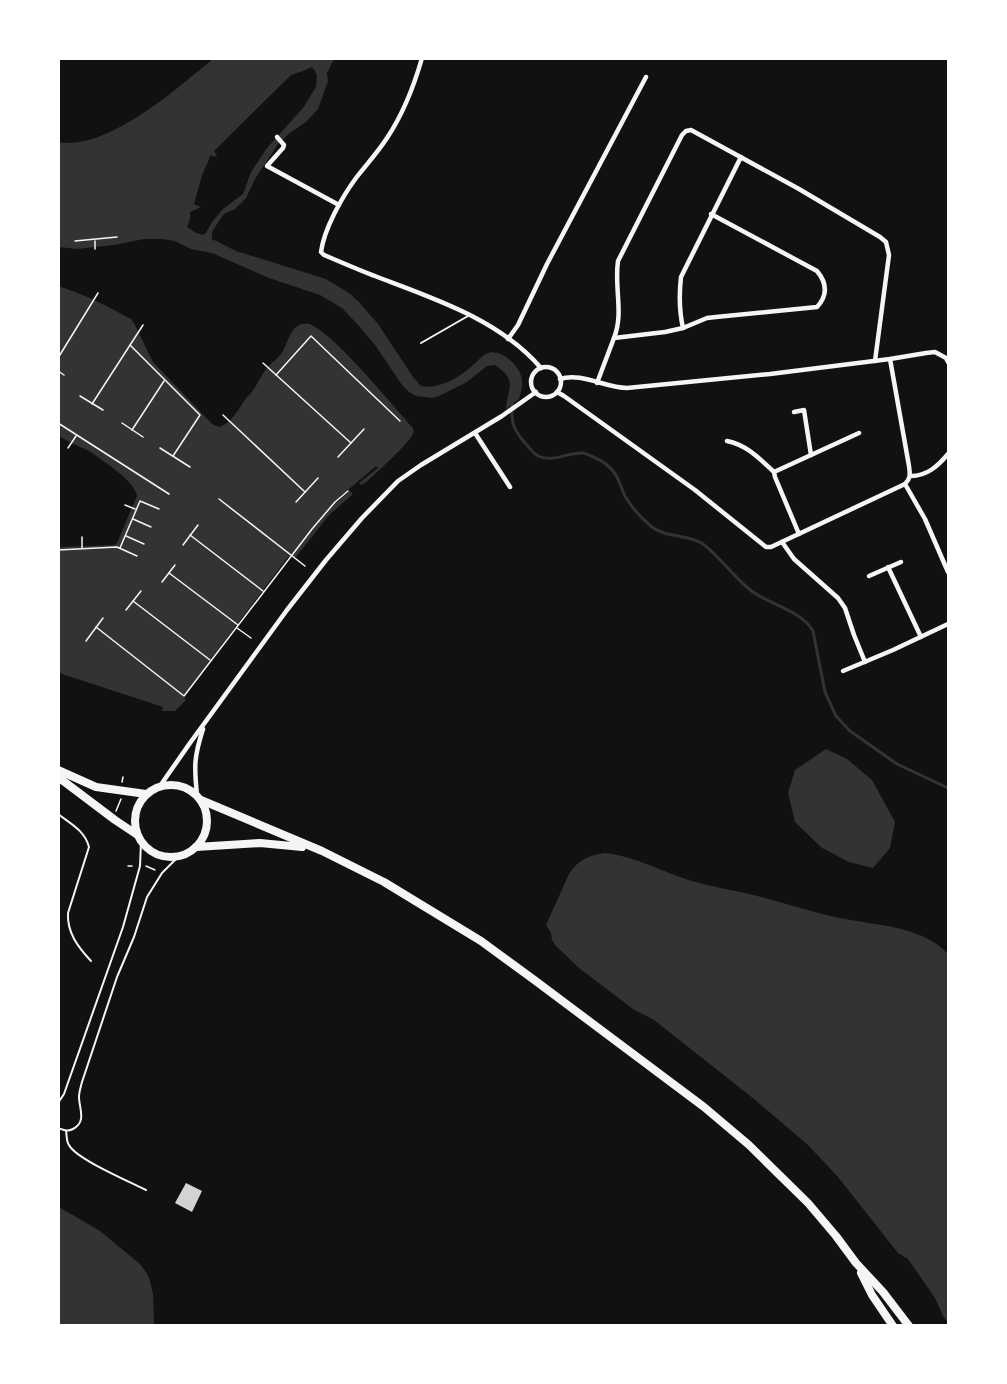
<svg xmlns="http://www.w3.org/2000/svg" width="1007" height="1384" viewBox="0 0 1007 1384" font-family="'Roboto Condensed',sans-serif">
  <rect width="100%" height="100%" fill="#111"/>
  <g fill="#333" fill-rule="evenodd">
    <path d="M 213,59 L 334,59 L 327,73 L 328,81 L 318,109 L 306,122 L 291,132 L 278,144 L 255,179 L 246,198 L 235,209 L 224,214 L 217,224 L 212,232 L 212,239 L 236,251 L 326,279 L 349,293 L 359,302 L 378,324 L 413,377 L 421,386 C 438,390 460,377 472,366 C 476,363 481,356 486,354 C 499,347 518,364 521,376 C 524,384 521,391 519,399 L 506,409 C 508,386 518,381 495,365 L 487,366 L 467,382 L 439,396 L 433,398 L 416,396 L 409,392 L 402,385 L 375,345 L 359,326 L 342,308 L 320,295 L 269,278 L 212,253 L 191,249 L 175,241 L 163,239 L 144,239 L 114,245 L 77,249 L 59,247 L 58,142 C 108,151 177,88 213,59 ZM 312,67 L 315,71 L 317,76 L 316,87 L 303,108 L 267,148 L 251,172 L 243,194 L 223,209 L 212,222 L 206,233 L 203,235 L 196,233 L 187,227 L 190,219 L 190,212 L 201,207 L 194,204 L 202,175 L 211,155 L 214,157 L 217,155 L 214,151 L 291,75 L 303,71 Z"/>
    <path d="M 58,286 C 84,294 107,306 131,319 L 134,323 L 153,362 L 212,424 L 219,427 C 235,422 239,405 250,394 C 257,387 260,376 267,368 C 272,362 279,358 283,351 C 287,344 289,333 296,327 C 299,324 305,323 309,324 C 332,331 394,407 413,428 C 413,429 414,431 413,433 C 411,442 374,475 365,483 L 361,485 L 359,483 L 378,468 L 376,466 L 335,501 L 337,502 L 350,491 L 353,494 L 329,515 L 295,558 L 292,555 L 288,557 L 183,696 L 186,700 L 175,711 L 162,711 L 163,707 L 59,673 L 59,547 L 114,545 L 117,543 L 137,496 C 135,481 102,460 89,451 C 79,446 68,442 59,436 Z"/>
    <polygon points="826,749 847,759 872,780 895,822 890,848 873,868 849,862 822,848 795,822 788,793 795,770"/>
    <path d="M 605,853 C 635,856 662,872 692,881 C 709,886 727,889 745,893 C 781,901 815,914 851,920 C 884,926 924,928 948,954 L 948,1323 L 943,1316 L 935,1298 L 908,1259 L 898,1253 L 838,1177 L 808,1145 L 754,1099 L 654,1020 L 633,1009 L 579,968 L 555,945 L 552,940 L 551,933 L 546,925 L 569,874 C 578,860 589,855 605,853 Z"/>
    <polygon points="59,1207 100,1231 141,1265 149,1277 153,1294 154,1325 59,1325"/>
  </g>
  <g fill="none" stroke-linecap="round" stroke-linejoin="round">
    <path stroke="#333" stroke-width="3" d="M 512,401 C 511,421 512,428 525,443 C 529,447 533,453 538,456 C 554,463 568,452 583,453 C 588,454 603,461 607,465 C 618,473 619,484 625,496 C 632,508 641,518 652,527 C 666,538 688,534 703,544 C 719,556 733,576 749,589 C 768,605 800,609 813,631 L 825,692 L 836,716 L 850,731 L 897,764 L 948,788"/>
  </g>
  <polygon fill="#d3d3d3" points="186,1183 202,1191 192,1212 175,1203"/>
  <g fill="none" stroke-linecap="round" stroke-linejoin="round">
    <g stroke="#f5f5f5" stroke-width="1.5">
      <polyline points="75,241 117,237"/>
      <polyline points="95,241 95,249"/>
      <polyline points="130,345 200,415 173,456"/>
      <polyline points="58,358 98,293"/>
      <polyline points="263,363 351,443"/>
      <polyline points="58,371 64,375"/>
      <polyline points="276,375 311,336 400,421"/>
      <polyline points="80,396 103,410"/>
      <polyline points="92,404 143,325"/>
      <polyline points="223,415 305,492"/>
      <polyline points="58,423 169,494"/>
      <polyline points="122,423 143,437"/>
      <polyline points="132,430 164,381"/>
      <polyline points="68,448 76,436"/>
      <polyline points="160,448 190,467"/>
      <polyline points="338,457 364,429"/>
      <polyline points="219,499 305,566"/>
      <polyline points="296,502 318,478"/>
      <polyline points="125,505 135,509"/>
      <polyline points="133,519 151,527"/>
      <polyline points="190,535 263,591"/>
      <polyline points="126,536 144,544"/>
      <polyline points="82,537 82,548"/>
      <polyline points="183,545 198,525"/>
      <polyline points="120,548 140,501 159,509"/>
      <polyline points="58,550 117,547 137,556"/>
      <polyline points="169,573 238,625"/>
      <polyline points="162,582 175,565"/>
      <polyline points="133,601 210,660"/>
      <polyline points="126,610 141,591"/>
      <polyline points="96,627 184,696 312,529 335,502 348,491"/>
      <polyline points="237,628 251,638"/>
      <polyline points="86,641 103,618"/>
      <polyline points="122,782 123,777"/>
      <polyline points="116,811 121,799"/>
      <polyline points="128,866 132,866"/>
      <polyline points="146,866 155,870"/>
    </g>
    <g stroke="#f5f5f5" stroke-width="2">
      <polyline points="421,343 468,316"/>
      <path d="M 58,814 C 71,824 85,831 89,847 L 68,913 C 67,933 78,947 91,961"/>
      <polyline points="58,1103 64,1094 123,927 140,866 141,842"/>
      <path d="M 58,1128 C 64,1130 67,1132 73,1129 C 87,1122 79,1108 79,1097 C 79,1092 81,1086 82,1082 L 117,977 L 134,937 L 147,897 L 162,873 L 178,857"/>
      <path d="M 66,1131 C 67,1135 66,1141 69,1145 C 76,1159 130,1182 146,1190"/>
    </g>
    <g stroke="#f5f5f5" stroke-width="4.5">
      <path d="M 422,58 C 414,86 403,114 387,138 C 378,152 366,165 356,178 C 342,197 324,229 321,252 L 324,255 C 343,263 361,271 380,278 C 436,299 501,321 541,368"/>
      <polyline points="277,137 284,145 283,148 267,166 339,205"/>
      <path d="M 683,328 C 679,310 679,294 681,277 L 741,157"/>
      <path d="M 614,338 C 624,313 614,288 618,261 L 682,135 L 686,131 L 691,130 L 799,189 L 880,237 L 886,242 L 889,255 L 875,361"/>
      <polyline points="508,339 518,325 547,264 646,77"/>
      <circle cx="546" cy="382" r="15"/>
      <path d="M 560,379 C 581,372 606,388 627,388 L 770,374 L 890,359 L 926,353 L 935,352 L 946,358 L 948,362"/>
      <path d="M 597,383 L 614,338 L 665,332 L 683,328 L 707,318 L 716,317 L 817,307 C 828,295 827,283 817,271 L 711,214"/>
      <path d="M 557,392 L 564,396 L 695,490 L 766,547 L 771,547 L 905,484 C 911,478 910,474 909,466 L 890,359"/>
      <polyline points="794,412 804,410 811,455"/>
      <polyline points="475,433 510,487"/>
      <path d="M 727,441 C 747,445 760,459 774,472"/>
      <path d="M 911,476 C 927,476 938,466 948,454"/>
      <polyline points="905,484 925,519 948,572"/>
      <polyline points="799,534 775,477 774,472 859,433"/>
      <polyline points="782,542 794,559 838,598 845,608 854,635 865,662"/>
      <polyline points="888,567 921,637"/>
      <polyline points="869,576 901,562"/>
      <polyline points="843,671 893,650 948,624"/>
      <polyline points="160,786 190,743 287,610 326,560 362,518 398,481 421,465 502,416 536,392"/>
      <path d="M 197,795 C 194,766 194,757 203,729"/>
    </g>
    <g stroke="#f5f5f5" stroke-width="8">
      <polyline points="58,770 96,787 146,794"/>
      <polyline points="58,777 115,820 136,834"/>
      <circle cx="171" cy="821" r="36"/>
      <polyline points="201,800 322,851 384,882 481,941 533,979 704,1107 749,1145 808,1203 836,1236 856,1263 883,1292 909,1326"/>
      <polyline points="196,847 260,843 302,847"/>
      <polyline points="861,1273 872,1295 893,1326"/>
    </g>
  </g>
  <rect width="1007" height="1384" fill="none" stroke="#ffffff" stroke-width="120"/>
</svg>
